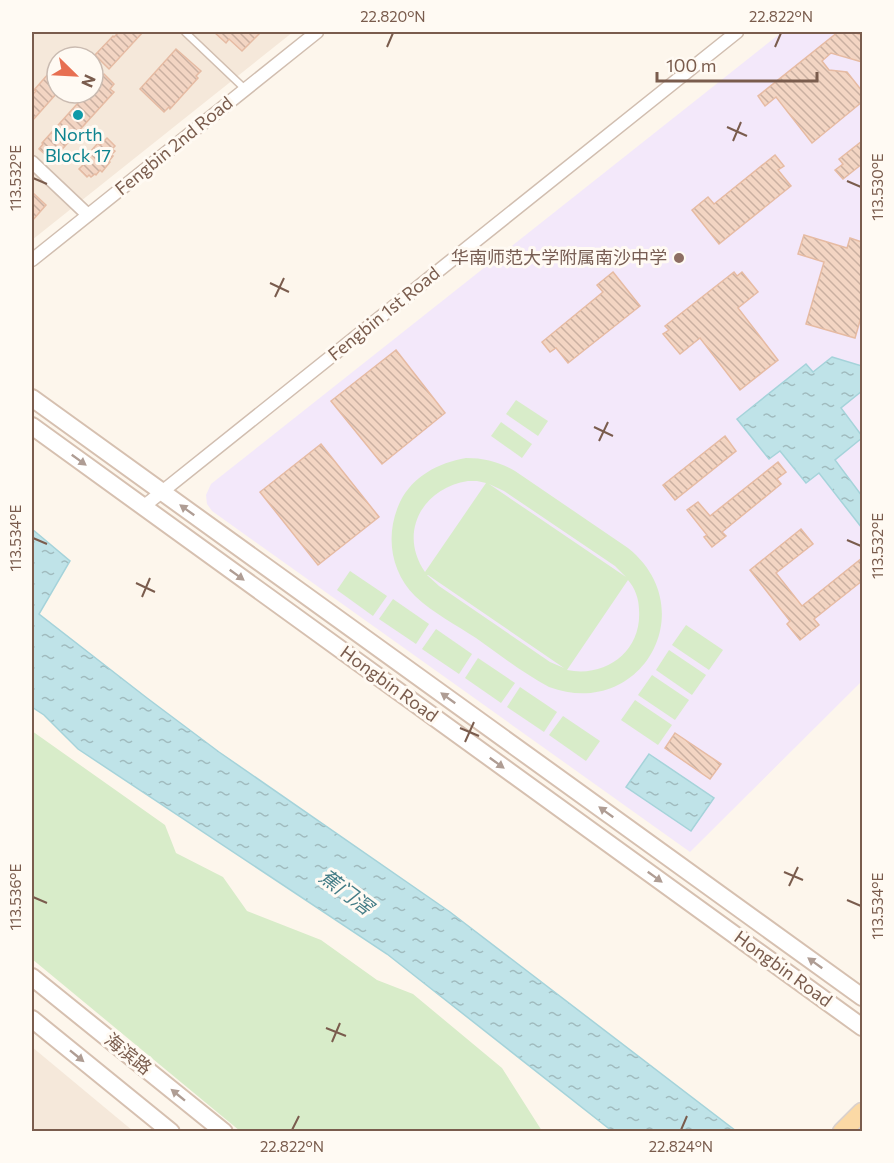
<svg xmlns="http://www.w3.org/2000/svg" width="894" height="1163" viewBox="0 0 894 1163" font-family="Commissioner,'Noto Sans SC',sans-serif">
  <defs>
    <pattern id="water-ripples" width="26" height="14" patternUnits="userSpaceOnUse" patternTransform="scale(1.5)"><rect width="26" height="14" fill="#bfe3e8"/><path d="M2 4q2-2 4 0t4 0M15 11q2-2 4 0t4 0" fill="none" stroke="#a0bbbe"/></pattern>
    <pattern id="building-back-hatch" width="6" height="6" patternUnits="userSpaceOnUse" patternTransform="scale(1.5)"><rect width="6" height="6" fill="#f3d5c3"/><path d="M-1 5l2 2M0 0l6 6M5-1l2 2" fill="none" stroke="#cab0a1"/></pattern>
  </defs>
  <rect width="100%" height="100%" fill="#fdf6ec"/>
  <g fill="#f5e8da" fill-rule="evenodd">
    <path d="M 32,32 L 293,32 L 32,240 ZM 57,57 L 93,57 L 93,93 L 57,93 Z"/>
    <polygon points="32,1047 133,1131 32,1131"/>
  </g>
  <polygon fill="#f3e8fa" points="782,32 862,32 862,681 690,852 212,511 207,504 206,495 211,484"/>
  <g fill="#d8ecc9" fill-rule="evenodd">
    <polygon points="516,400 548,421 538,436 506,414"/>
    <polygon points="501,422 532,444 522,458 491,436"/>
    <path d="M 466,458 C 485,458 499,462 515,471 L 628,548 C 704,609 641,721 549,687 C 523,673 500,655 476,638 C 456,625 433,613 415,596 C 390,571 385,534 400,502 C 413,476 438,463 466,458 ZM 468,481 L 477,481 L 486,483 L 425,572 C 398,533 422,488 468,481 ZM 489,484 L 504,491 L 615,566 L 626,577 ZM 427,575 L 428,575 L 564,668 L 550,662 L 439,586 ZM 628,580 C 635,588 639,599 639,610 C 642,651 606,678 567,670 Z"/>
    <polygon points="350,571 387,596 373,616 337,590"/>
    <polygon points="393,599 429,624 416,644 379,619"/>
    <polygon points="686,625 723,650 709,670 672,645"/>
    <polygon points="436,629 472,654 459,674 422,649"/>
    <polygon points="669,650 706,675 692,695 656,670"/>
    <polygon points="478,658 515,683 501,703 465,678"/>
    <polygon points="652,675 689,700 675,720 638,695"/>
    <polygon points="520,687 557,712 544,732 507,707"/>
    <polygon points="635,700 672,725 658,745 621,720"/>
    <polygon points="563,716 600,741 586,761 549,735"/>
    <polygon points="32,731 165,825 176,853 223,877 247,911 321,940 377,980 413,994 502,1068 542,1131 240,1131 32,959"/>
  </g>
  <g fill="url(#water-ripples)" stroke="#a5d3da" stroke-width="1.5">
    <polygon points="832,357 862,366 862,391 841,408 862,436 862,438 835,460 862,496 862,528 819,473 806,483 780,451 769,459 737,419 806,364 813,372"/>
    <polygon points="32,529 70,561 39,614 147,698 219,752 450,912 736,1131 612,1131 387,954 78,749 44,715 32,707"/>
    <polygon points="649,754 714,798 691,831 626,787"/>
  </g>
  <g fill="url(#building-back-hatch)" stroke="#e6bba3" stroke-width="1.5">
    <polygon points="119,32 143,32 109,69 95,55 113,36 114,37"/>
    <polygon points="214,32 261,32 242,51 229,39 226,43"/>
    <polygon points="838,32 852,32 862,35 862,62 831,53 822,61 829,70 847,72 862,91 862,102 812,143 776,97 765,106 758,96"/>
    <polygon points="176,49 201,71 196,76 198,78 170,109 169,107 164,112 140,89"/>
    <polygon points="57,64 57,93 32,121 32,95 36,91 34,90"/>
    <polygon points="104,74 114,84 110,89 114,92 56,156 52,152 48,157 39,149 43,144 42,143 87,93 93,93 93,86"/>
    <polygon points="107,138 115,146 112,149 115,151 111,155 113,156 109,161 110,162 102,172 100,170 96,175 95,174 91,177 89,175 87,177 79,169 84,164 81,162 98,143 100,145"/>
    <polygon points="862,141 862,164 843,179 835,170 843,164 839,159"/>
    <polygon points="775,155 784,166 778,170 791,186 719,244 692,210 708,197 714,204"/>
    <polygon points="32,192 46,205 32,221"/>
    <polygon points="804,235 847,248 850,238 862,242 862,314 855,338 806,324 824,262 798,254"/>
    <polygon points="613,272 640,306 568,363 556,348 550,352 542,342 603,292 597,285"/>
    <polygon points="734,272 737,276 742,272 758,292 738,308 778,360 740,390 700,338 680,354 663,334 669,330 665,326"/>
    <polygon points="396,350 445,413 382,464 331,401"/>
    <polygon points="725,436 736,451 675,500 663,485"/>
    <polygon points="321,444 379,517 318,565 260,492"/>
    <polygon points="778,462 786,472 777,479 781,484 722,532 726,536 712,547 704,537 707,535 687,510 698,502 710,516"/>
    <polygon points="801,529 813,544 776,573 802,606 862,558 862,581 814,619 819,625 800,640 787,624 790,621 750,570"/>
    <polygon points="675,733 721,764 710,779 665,748"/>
  </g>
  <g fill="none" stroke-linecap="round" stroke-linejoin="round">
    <defs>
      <polyline id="lane" points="185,32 245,89"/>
      <g id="street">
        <polyline points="32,162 88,215"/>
        <polyline points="32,260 317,32"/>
        <polyline points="143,507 737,32"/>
      </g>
      <g id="secondary">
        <polyline points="32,398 862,997"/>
        <polyline points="32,426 862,1027"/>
        <polyline points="32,977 224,1132"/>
        <polyline points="32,1019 171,1132"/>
      </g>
      <polyline id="primary" points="842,1132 862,1112"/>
    </defs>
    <use href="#lane" stroke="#d1beb0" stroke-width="9"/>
    <use href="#street" stroke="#d1beb0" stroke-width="15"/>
    <use href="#secondary" stroke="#d6c0b0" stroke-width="20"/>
    <use href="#primary" stroke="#dad1cd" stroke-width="21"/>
    <use href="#lane" stroke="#fff" stroke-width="6"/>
    <use href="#street" stroke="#fff" stroke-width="12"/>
    <use href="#secondary" stroke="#fff" stroke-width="16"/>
    <use href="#primary" stroke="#fbd9a5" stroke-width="18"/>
  </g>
  <defs><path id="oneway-solid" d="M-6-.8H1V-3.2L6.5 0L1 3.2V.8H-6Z" transform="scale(1.5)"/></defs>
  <g fill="#af9d94">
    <use href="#oneway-solid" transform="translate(79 460) rotate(36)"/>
    <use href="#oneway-solid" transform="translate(187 510) rotate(-144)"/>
    <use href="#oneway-solid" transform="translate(237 575) rotate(36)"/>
    <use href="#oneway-solid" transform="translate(448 698) rotate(-144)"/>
    <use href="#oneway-solid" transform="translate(497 763) rotate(36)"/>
    <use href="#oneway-solid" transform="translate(606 812) rotate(-144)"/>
    <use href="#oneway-solid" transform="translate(655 877) rotate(36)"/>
    <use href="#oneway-solid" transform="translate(815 963) rotate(-144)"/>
    <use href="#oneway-solid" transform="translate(77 1056) rotate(39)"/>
    <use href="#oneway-solid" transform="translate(178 1095) rotate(-141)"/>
  </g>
  <path fill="none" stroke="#7a5c4d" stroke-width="2" d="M 387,47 L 393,33M 775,47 L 781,33M 727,127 L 747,136M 733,141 L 741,122M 33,178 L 47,184M 847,181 L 861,187M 270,283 L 289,292M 275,297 L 284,278M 594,427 L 613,436M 599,441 L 608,422M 33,538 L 47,544M 847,540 L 861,546M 136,583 L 155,592M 142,597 L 150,578M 460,728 L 479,736M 465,742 L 474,722M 784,872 L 803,880M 789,886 L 798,867M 33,897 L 47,903M 847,900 L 861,906M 326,1028 L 346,1036M 332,1042 L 340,1023M 292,1130 L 299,1116M 681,1130 L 687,1116"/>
  <circle fill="#0f9aa8" stroke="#fffaf3" stroke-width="2" cx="78" cy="115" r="6"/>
  <circle fill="#8d6e63" stroke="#fffaf3" stroke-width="2" cx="679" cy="258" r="6"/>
  <g text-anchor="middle" stroke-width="6" stroke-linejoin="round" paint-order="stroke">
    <g font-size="18" fill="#0d838f" stroke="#fffaf3">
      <text x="78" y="141">North<tspan x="78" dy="21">Block 17</tspan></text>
    </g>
    <g font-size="18" fill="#7a5c4d" stroke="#fffaf3">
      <text transform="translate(174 146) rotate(-39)" y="6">Fengbin 2nd Road</text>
      <text transform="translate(384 314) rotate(-39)" y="6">Fengbin 1st Road</text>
      <text transform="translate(389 684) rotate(36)" y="6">Hongbin Road</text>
      <text transform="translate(783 969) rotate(36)" y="6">Hongbin Road</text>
      <text transform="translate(128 1054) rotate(39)" y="6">海滨路</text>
    </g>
    <g font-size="18" fill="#785e54" stroke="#fffaf3" text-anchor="end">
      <text x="667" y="264">华南师范大学附属南沙中学</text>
    </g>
    <g font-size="20" font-style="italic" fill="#437c86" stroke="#fffaf3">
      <text transform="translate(346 892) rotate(37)" y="7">蕉门滘</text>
    </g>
  </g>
  <rect width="894" height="1163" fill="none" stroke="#fffaf3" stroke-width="66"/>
  <g transform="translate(75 75) rotate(114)"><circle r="28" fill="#fffaf3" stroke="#cabbb1" stroke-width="1.5"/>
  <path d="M0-4.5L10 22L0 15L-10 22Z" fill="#e76f51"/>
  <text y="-9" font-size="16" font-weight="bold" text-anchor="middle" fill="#7a5c4d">N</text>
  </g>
  <path d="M657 72v9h160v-9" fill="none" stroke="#7a5c4d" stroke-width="3"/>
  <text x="666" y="72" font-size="18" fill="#7a5c4d" stroke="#fffaf3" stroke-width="4.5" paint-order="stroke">100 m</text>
  <rect x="33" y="33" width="828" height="1097" fill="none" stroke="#7a5c4d" stroke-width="2"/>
  <g font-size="15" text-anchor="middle" fill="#7a5c4d">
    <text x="393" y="22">22.820°N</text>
    <text x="781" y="22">22.822°N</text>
    <text transform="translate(16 178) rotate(-90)" y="5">113.532°E</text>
    <text transform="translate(878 187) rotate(-90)" y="5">113.530°E</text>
    <text transform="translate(16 538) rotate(-90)" y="5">113.534°E</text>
    <text transform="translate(878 546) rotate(-90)" y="5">113.532°E</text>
    <text transform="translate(16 897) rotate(-90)" y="5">113.536°E</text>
    <text transform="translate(878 906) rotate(-90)" y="5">113.534°E</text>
    <text x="292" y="1152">22.822°N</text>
    <text x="681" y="1152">22.824°N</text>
  </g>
</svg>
